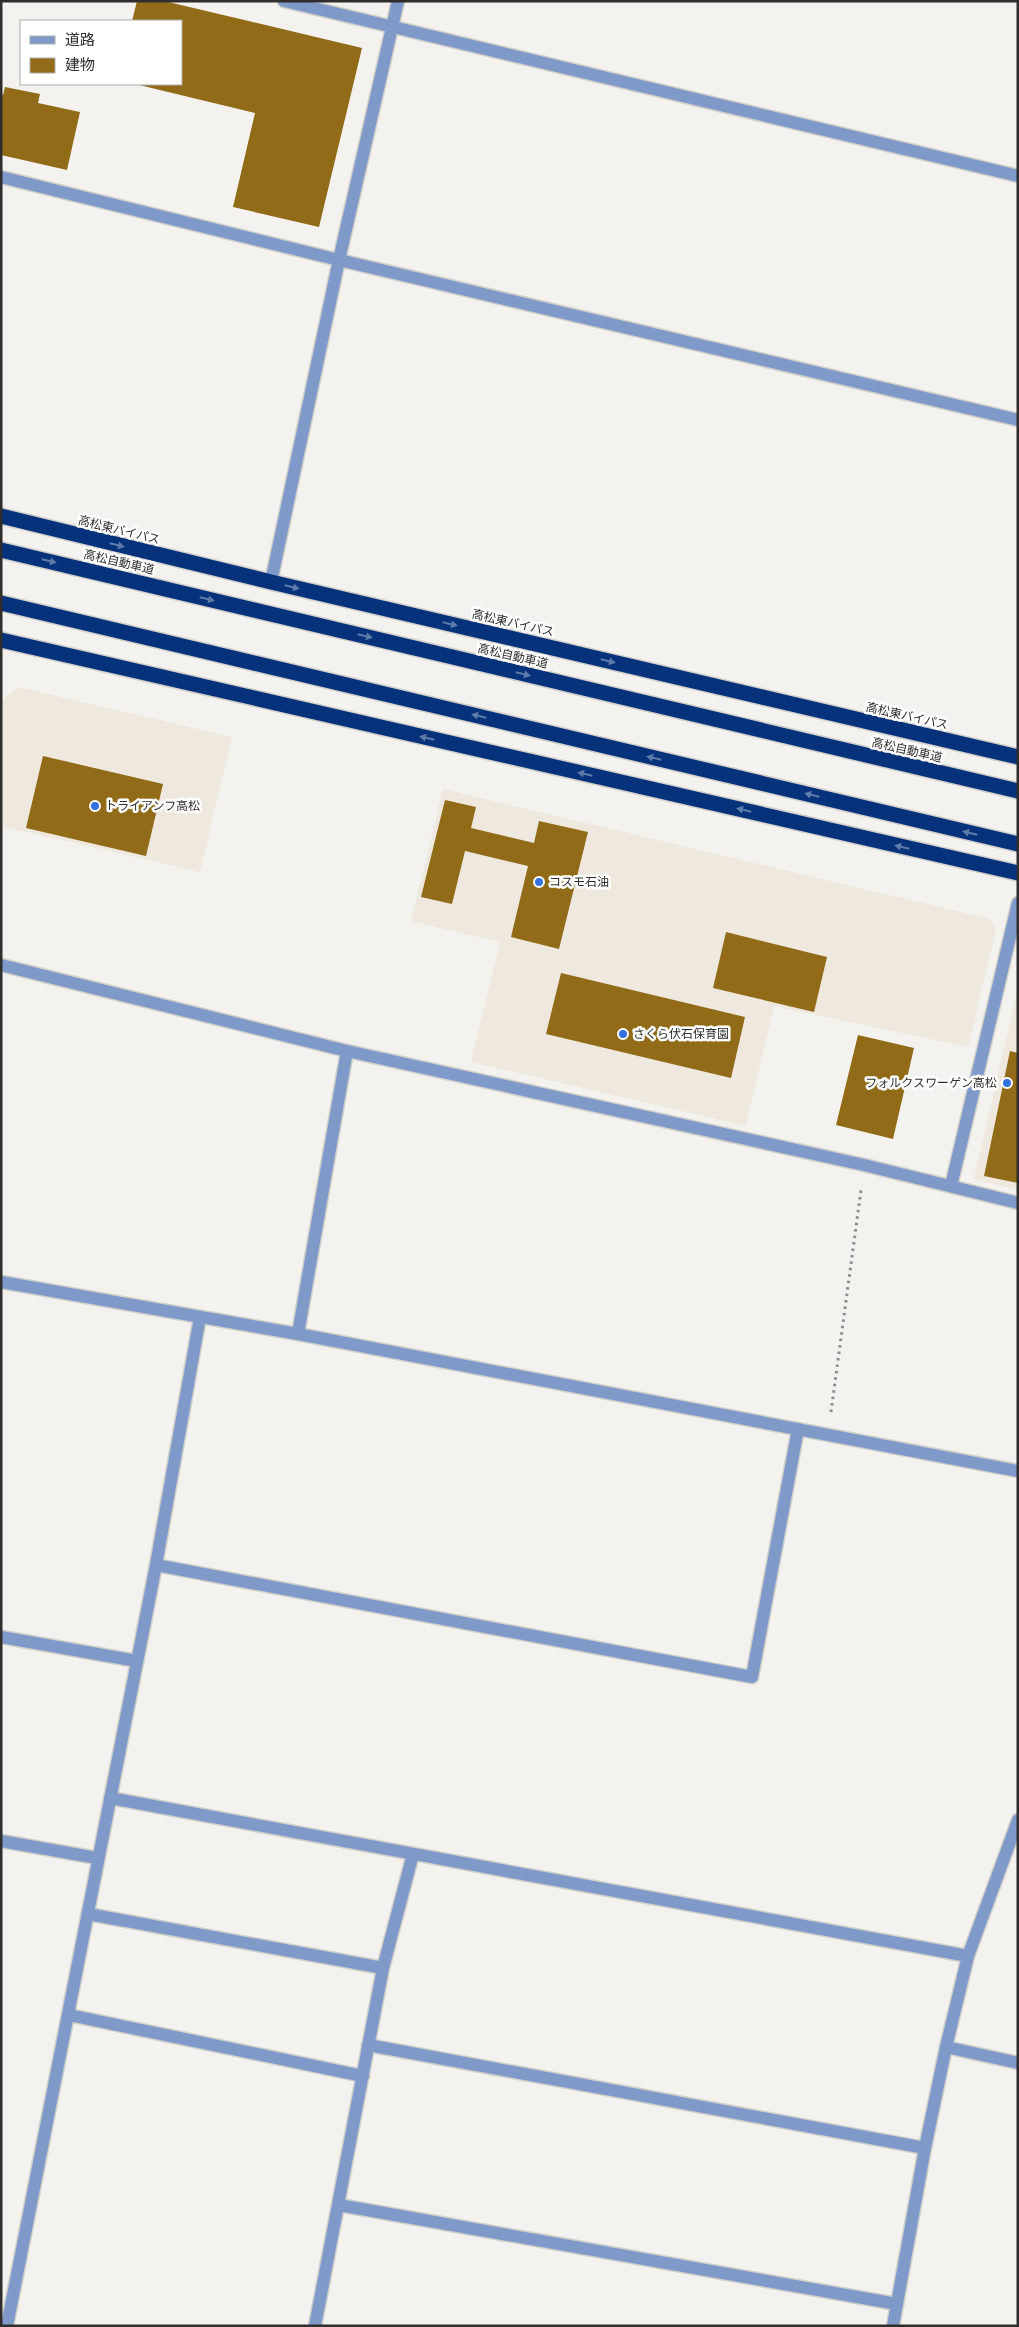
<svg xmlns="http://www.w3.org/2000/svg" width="1019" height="2327" viewBox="0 0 1019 2327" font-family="Commissioner,'Noto Sans JP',sans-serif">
  <rect width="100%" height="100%" fill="#f4f2ef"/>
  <g fill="#eee8de">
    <polygon points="18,687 232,737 200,872 1,826 1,705 2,701"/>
    <polygon points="443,789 990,919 996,930 968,1047 774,1006 746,1126 471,1062 500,942 411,921"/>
    <polygon points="1018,987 1018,1190 974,1179"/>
  </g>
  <g fill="#916b17">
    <polygon points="137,1 164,1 362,48 319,227 233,207 255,113 135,84 181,84 181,21 132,21"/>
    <polygon points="5,87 40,94 38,103 80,112 67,170 1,155 1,95 3,95"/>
    <polygon points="43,756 163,784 146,856 26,828"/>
    <polygon points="445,800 476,807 471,828 534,843 539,821 588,832 559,949 511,937 528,866 465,851 452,904 421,897"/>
    <polygon points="726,932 827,957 814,1012 713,988"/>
    <polygon points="561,973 745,1017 731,1078 546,1034"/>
    <polygon points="858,1035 914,1048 893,1139 836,1125"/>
    <polygon points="1010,1051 1018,1053 1018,1183 984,1176"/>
  </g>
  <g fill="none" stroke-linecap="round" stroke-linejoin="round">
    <defs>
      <g id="minor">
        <polyline points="284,1 1018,176"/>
        <polyline points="1,177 339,260 1018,420"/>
        <polyline points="271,582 339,260 398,1"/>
        <polyline points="1,965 347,1051 864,1165 1018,1203"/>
        <polyline points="951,1186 1018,903"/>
        <polyline points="1,1282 298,1334 1018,1471"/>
        <polyline points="298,1334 347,1051"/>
        <polyline points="156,1565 752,1677 798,1429"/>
        <polyline points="1,1637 137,1661"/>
        <polyline points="110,1798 968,1956"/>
        <polyline points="1,1841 97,1858"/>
        <polyline points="88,1914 383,1968"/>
        <polyline points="69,2015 363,2076"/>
        <polyline points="368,2045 925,2148"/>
        <polyline points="946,2047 1018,2063"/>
        <polyline points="339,2205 897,2304"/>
        <polyline points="7,2326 156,1565 200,1317"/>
        <polyline points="315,2326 383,1968 413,1854"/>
        <polyline points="893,2326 925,2148 946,2047 968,1956 1018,1820"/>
      </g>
      <g id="highway">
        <polyline points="1,516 271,582 1018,757"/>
        <polyline points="1,550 1018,791"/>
        <polyline points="1,603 1018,844"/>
        <polyline points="1,640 1018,873"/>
      </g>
    </defs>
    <use href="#minor" stroke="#d1cfcc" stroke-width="15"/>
    <use href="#highway" stroke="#d1cfcc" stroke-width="18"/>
    <polyline stroke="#8e8c8a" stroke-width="3" stroke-dasharray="2.5 4" stroke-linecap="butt" points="831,1412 861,1190"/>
    <use href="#minor" stroke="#7f9ac8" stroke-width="12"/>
    <use href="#highway" stroke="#06327b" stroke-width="15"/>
  </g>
  <defs><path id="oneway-solid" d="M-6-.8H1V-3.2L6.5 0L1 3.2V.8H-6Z" transform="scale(1.25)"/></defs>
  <g fill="#5d7aa9">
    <use href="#oneway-solid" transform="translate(117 545) rotate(14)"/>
    <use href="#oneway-solid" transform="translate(49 561) rotate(13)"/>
    <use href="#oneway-solid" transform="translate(292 587) rotate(13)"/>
    <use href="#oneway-solid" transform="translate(207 599) rotate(13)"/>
    <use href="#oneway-solid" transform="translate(450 624) rotate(13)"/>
    <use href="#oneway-solid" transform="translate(365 636) rotate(13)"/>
    <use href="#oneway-solid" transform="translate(608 661) rotate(13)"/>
    <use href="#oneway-solid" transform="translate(523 674) rotate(13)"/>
    <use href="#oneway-solid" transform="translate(479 716) rotate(-167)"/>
    <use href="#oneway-solid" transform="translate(427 738) rotate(-167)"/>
    <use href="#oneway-solid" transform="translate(654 758) rotate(-167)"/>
    <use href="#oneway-solid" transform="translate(585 774) rotate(-167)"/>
    <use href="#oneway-solid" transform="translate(812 795) rotate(-167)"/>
    <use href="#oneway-solid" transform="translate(744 810) rotate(-167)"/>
    <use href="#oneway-solid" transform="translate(970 833) rotate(-167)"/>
    <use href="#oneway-solid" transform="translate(902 847) rotate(-167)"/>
  </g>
  <g fill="#3272df" stroke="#fff" stroke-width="2">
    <circle cx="95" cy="806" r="5"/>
    <circle cx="539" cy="882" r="5"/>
    <circle cx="623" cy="1034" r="5"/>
    <circle cx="1007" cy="1083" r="5"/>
  </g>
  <g text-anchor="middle" stroke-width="5" stroke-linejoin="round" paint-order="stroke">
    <g font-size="12" fill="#2f2e2d" stroke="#fff">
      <text transform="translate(119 530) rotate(14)" y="4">高松東バイパス</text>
      <text transform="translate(119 562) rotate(13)" y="4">高松自動車道</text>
      <text transform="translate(513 623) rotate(13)" y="4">高松東バイパス</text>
      <text transform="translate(513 656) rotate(13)" y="4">高松自動車道</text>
      <text transform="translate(907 716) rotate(13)" y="4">高松東バイパス</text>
      <text transform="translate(907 750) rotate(13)" y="4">高松自動車道</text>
    </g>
    <g font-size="12" fill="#2f2e2d" stroke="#fff" text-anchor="start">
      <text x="105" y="810">トライアンフ高松</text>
      <text x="549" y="886">コスモ石油</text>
      <text x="633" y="1038">さくら伏石保育園</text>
      <text x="997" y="1087" text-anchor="end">フォルクスワーゲン高松</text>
    </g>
  </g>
  <rect width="1019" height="2327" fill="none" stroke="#2f2e2d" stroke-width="5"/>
  <rect x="20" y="20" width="162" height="65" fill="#ffffff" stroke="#acabab"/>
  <rect x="30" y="36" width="25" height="8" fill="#7f9ac8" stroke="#acabab"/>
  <text x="65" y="45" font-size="15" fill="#2f2e2d">道路</text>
  <rect x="30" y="58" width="25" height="15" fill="#916b17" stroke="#acabab"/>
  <text x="65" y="70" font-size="15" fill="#2f2e2d">建物</text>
</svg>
